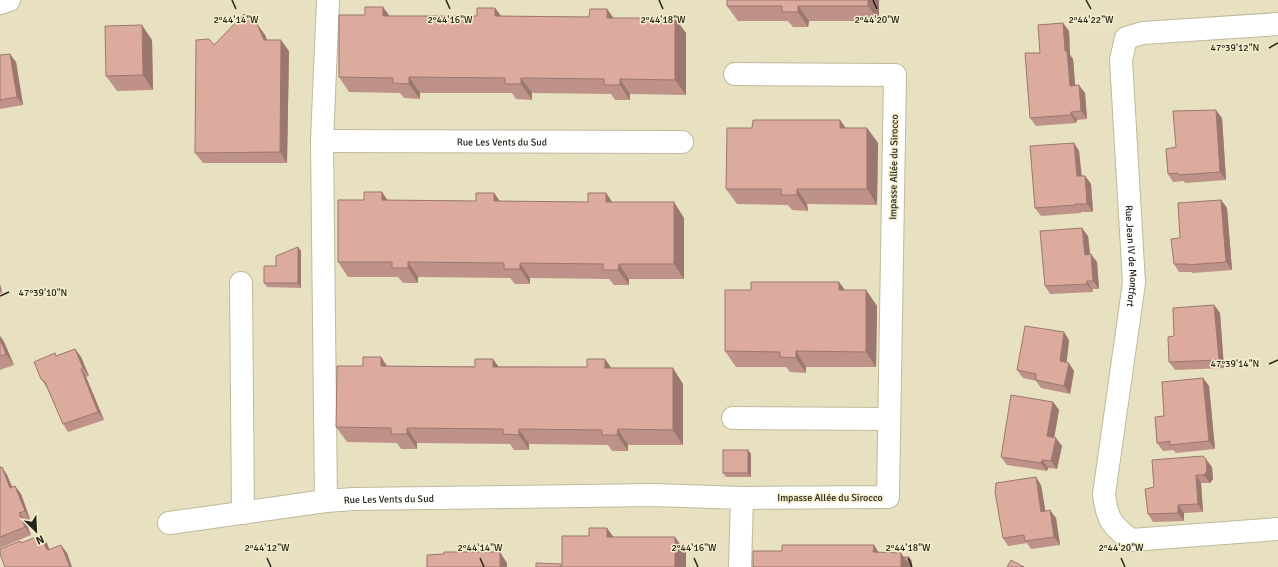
<svg xmlns="http://www.w3.org/2000/svg" width="1278" height="567" viewBox="0 0 1278 567" font-family="Signika,sans-serif">
  <rect width="100%" height="100%" fill="#e7e0c1"/>
  <g fill="none" stroke-linecap="round" stroke-linejoin="round">
    <defs>
      <g id="minor">
        <path id="s1" d="M 328,0 L 322,141 L 326,501 L 353,499 L 654,495 L 742,498 L 740,567"/>
        <path id="s2" d="M 1278,24 L 1143,33 L 1126,38 L 1121,60 L 1134,283 L 1104,494 C 1107,519 1111,525 1131,540 L 1278,529"/>
        <polyline points="735,74 895,75 888,497 742,498"/>
        <path id="s3" d="M 322,141 L 682,142"/>
        <polyline points="241,283 243,513"/>
        <polyline points="733,418 889,419"/>
        <polyline points="169,523 326,501"/>
      </g>
      <polyline id="major" points="0,3 9,0"/>
    </defs>
    <use href="#minor" stroke="#c0b99b" stroke-width="24"/>
    <use href="#major" stroke="#c0b99b" stroke-width="24"/>
    <use href="#minor" stroke="#fff" stroke-width="22"/>
    <use href="#major" stroke="#fff" stroke-width="22"/>
  </g>
  <g fill="#be9288">
    <polygon points="727,0 879,0 879,21 809,21 808,27 793,27 788,21 738,21 727,6"/>
    <polygon points="383,7 389,16 477,16 495,8 501,16 589,17 607,9 613,18 686,33 686,95 630,94 630,100 615,100 611,94 532,93 532,100 516,99 512,93 420,93 420,99 404,98 400,93 349,92 339,77 365,15"/>
    <polygon points="1063,23 1069,31 1070,55 1073,59 1075,85 1085,93 1087,119 1077,120 1076,123 1036,126 1030,118 1040,53"/>
    <polygon points="257,24 265,35 267,40 289,51 287,163 203,163 195,153 214,45"/>
    <polygon points="152,40 153,90 117,91 106,76"/>
    <polygon points="0,55 16,62 23,105 0,109"/>
    <polygon points="1222,118 1226,180 1185,183 1184,181 1173,182 1168,174 1176,147"/>
    <polygon points="846,128 867,128 878,143 877,205 807,204 808,211 792,210 788,205 737,204 726,189"/>
    <polygon points="1074,143 1079,151 1082,176 1085,176 1091,184 1093,212 1081,212 1081,213 1041,216 1035,208"/>
    <polygon points="382,192 387,200 476,201 494,193 500,201 588,202 606,193 612,202 684,218 684,279 629,279 629,285 614,285 609,279 530,278 530,284 515,284 510,278 418,277 418,283 403,283 398,277 348,277 338,262 364,200"/>
    <polygon points="1221,200 1227,208 1232,270 1193,273 1191,272 1179,272 1174,264 1180,238"/>
    <polygon points="1088,236 1090,254 1097,262 1099,289 1092,289 1093,292 1050,294 1045,286"/>
    <polygon points="298,247 301,251 301,288 267,287 264,283 276,266"/>
    <polygon points="839,282 845,290 866,290 877,306 876,367 806,367 806,373 790,372 786,367 736,367 725,351 751,290"/>
    <polygon points="0,284 2,293 0,294"/>
    <polygon points="1214,305 1220,313 1224,368 1175,370 1169,362 1174,336"/>
    <polygon points="0,336 4,342 14,365 0,370"/>
    <polygon points="1069,340 1066,362 1074,371 1070,394 1041,388 1036,381 1023,378 1017,370"/>
    <polygon points="75,349 81,357 89,376 86,377 104,420 68,432 63,424 47,388 41,379 55,353 57,356"/>
    <polygon points="381,357 387,366 587,367 605,359 611,368 683,384 683,445 628,445 628,451 612,451 608,445 529,444 529,450 514,450 510,444 417,443 417,449 401,449 397,443 347,442 336,427 363,366"/>
    <polygon points="1203,378 1209,386 1215,449 1176,453 1173,450 1163,451 1157,443 1164,416"/>
    <polygon points="1053,402 1059,410 1054,438 1062,446 1057,469 1048,468 1047,471 1007,465 1001,457"/>
    <polygon points="748,450 751,454 751,477 726,477 723,473"/>
    <polygon points="0,467 7,475 12,487 15,486 21,494 30,519 25,521 31,535 0,548"/>
    <polygon points="1212,467 1213,479 1210,483 1201,483 1203,512 1184,513 1184,521 1153,522 1148,514 1154,487"/>
    <polygon points="1041,485 1045,511 1056,518 1060,545 1031,549 1027,543 1008,546 1003,538"/>
  </g>
  <g fill="#9b776f">
    <polygon points="868,0 879,0 879,21 868,6"/>
    <polygon points="798,6 809,21 808,27 798,12"/>
    <polygon points="383,7 394,22 383,16"/>
    <polygon points="495,8 506,23 495,16"/>
    <polygon points="607,9 618,24 607,18"/>
    <polygon points="675,18 686,33 686,95 675,80"/>
    <polygon points="1063,23 1069,31 1070,55 1073,59 1076,94 1070,86 1065,51"/>
    <polygon points="257,24 265,35 271,51 264,40"/>
    <polygon points="142,25 152,40 153,90 143,75"/>
    <polygon points="281,40 289,51 287,163 280,152"/>
    <polygon points="10,54 16,62 23,105 17,97"/>
    <polygon points="409,77 420,93 420,99 409,84"/>
    <polygon points="521,78 532,93 532,100 521,84"/>
    <polygon points="620,79 630,94 630,100 620,85"/>
    <polygon points="1079,85 1085,93 1087,119 1081,111"/>
    <polygon points="1216,110 1222,118 1226,180 1220,172"/>
    <polygon points="1071,112 1077,120 1076,123 1071,115"/>
    <polygon points="840,120 851,135 840,128"/>
    <polygon points="867,128 878,143 877,205 867,189"/>
    <polygon points="1074,143 1079,151 1082,184 1077,176"/>
    <polygon points="1085,176 1091,184 1093,212 1087,204"/>
    <polygon points="797,189 807,204 808,211 797,195"/>
    <polygon points="382,192 392,207 382,200"/>
    <polygon points="494,193 504,208 494,201"/>
    <polygon points="606,193 617,209 606,202"/>
    <polygon points="1221,200 1227,208 1232,270 1226,262"/>
    <polygon points="674,202 684,218 684,279 674,264"/>
    <polygon points="1082,228 1088,236 1091,263 1085,255"/>
    <polygon points="298,247 301,251 301,288 298,283"/>
    <polygon points="1091,254 1097,262 1099,289 1093,281"/>
    <polygon points="408,262 418,277 418,283 408,268"/>
    <polygon points="520,263 530,278 530,284 520,269"/>
    <polygon points="619,264 629,279 629,285 618,270"/>
    <polygon points="1087,281 1092,289 1093,292 1087,284"/>
    <polygon points="839,282 850,297 839,290"/>
    <polygon points="0,284 2,293 0,290"/>
    <polygon points="866,290 877,306 876,367 866,352"/>
    <polygon points="1214,305 1220,313 1224,368 1219,360"/>
    <polygon points="1064,332 1069,340 1066,369 1060,361"/>
    <polygon points="0,336 4,342 14,365 6,354 0,339"/>
    <polygon points="75,349 81,357 89,376 83,368"/>
    <polygon points="796,351 806,367 806,373 796,358"/>
    <polygon points="381,357 391,373 381,366"/>
    <polygon points="493,359 504,374 493,367"/>
    <polygon points="605,359 616,375 605,368"/>
    <polygon points="1069,363 1074,371 1070,394 1064,386"/>
    <polygon points="673,368 683,384 683,445 673,430"/>
    <polygon points="81,369 86,377 104,420 98,412"/>
    <polygon points="1203,378 1209,386 1215,449 1209,441"/>
    <polygon points="1053,402 1059,410 1053,444 1047,436"/>
    <polygon points="407,428 417,443 417,449 407,434"/>
    <polygon points="519,429 529,444 529,450 519,435"/>
    <polygon points="618,429 628,445 628,451 617,435"/>
    <polygon points="1056,438 1062,446 1057,469 1051,461"/>
    <polygon points="748,450 751,454 751,477 748,473"/>
    <polygon points="1206,459 1212,467 1213,479 1210,483 1204,475"/>
    <polygon points="1042,460 1048,468 1047,471 1041,463"/>
    <polygon points="2,467 7,475 16,496 10,488"/>
    <polygon points="1196,475 1201,483 1203,512 1198,504"/>
    <polygon points="1036,477 1041,485 1047,520 1041,512"/>
    <polygon points="15,486 21,494 30,519 25,511"/>
    <polygon points="1178,505 1184,513 1184,521 1178,513"/>
    <polygon points="1050,510 1056,518 1060,545 1054,537"/>
    <polygon points="19,513 25,521 31,535 25,527"/>
    <polygon points="607,528 618,543 607,537"/>
    <polygon points="41,535 47,543 52,556 46,548"/>
    <polygon points="675,537 686,552 686,567 675,567"/>
    <polygon points="61,545 67,553 72,567 70,567"/>
    <polygon points="874,545 884,561 873,552"/>
    <polygon points="500,552 507,563 507,567 500,567"/>
    <polygon points="901,553 909,564 909,557 912,561 912,567 901,567"/>
  </g>
  <g fill="#ddaa9e" stroke="#9b776f">
    <polygon points="727,0 868,0 868,6 798,6 798,12 782,12 782,6 727,6"/>
    <polygon points="365,7 383,7 383,16 477,16 477,8 495,8 495,16 589,17 590,9 607,9 607,18 675,18 675,80 620,79 620,85 604,85 604,79 521,78 521,84 505,84 505,78 409,77 409,84 393,83 393,78 339,77 339,15 365,15"/>
    <polygon points="244,14 257,24 264,40 281,40 280,152 195,153 196,40 209,39 214,45"/>
    <polygon points="1063,23 1065,51 1067,51 1070,86 1079,85 1081,111 1071,112 1071,115 1030,118 1025,53 1040,53 1038,25"/>
    <polygon points="142,25 143,75 106,76 105,26"/>
    <polygon points="10,54 17,97 0,100 0,55"/>
    <polygon points="1216,110 1220,172 1179,175 1178,173 1168,174 1166,149 1176,147 1173,111"/>
    <polygon points="753,120 840,120 840,128 867,128 867,189 797,189 797,195 781,195 781,189 726,189 727,128 752,128"/>
    <polygon points="1074,143 1077,176 1085,176 1087,204 1075,204 1076,205 1035,208 1030,146"/>
    <polygon points="364,192 382,192 382,200 476,201 476,193 494,193 494,201 588,202 588,193 606,193 606,202 674,202 674,264 619,264 618,270 603,270 603,264 520,263 520,269 504,269 504,263 408,262 408,268 392,268 392,262 338,262 338,200 364,200"/>
    <polygon points="1221,200 1226,262 1187,265 1187,264 1174,264 1171,239 1180,238 1178,203"/>
    <polygon points="1082,228 1085,255 1091,254 1093,281 1087,281 1087,284 1045,286 1040,231"/>
    <polygon points="298,247 298,283 264,283 264,266 276,266 276,256"/>
    <polygon points="751,282 839,282 839,290 866,290 866,352 796,351 796,358 780,357 780,352 725,351 725,290 751,290"/>
    <polygon points="1214,305 1219,360 1169,362 1168,337 1174,336 1173,308"/>
    <polygon points="1025,326 1064,332 1060,361 1069,363 1064,386 1036,380 1036,374 1017,370"/>
    <polygon points="0,339 6,354 0,356"/>
    <polygon points="75,349 83,368 81,369 98,412 63,424 45,382 41,379 34,362 55,353 56,356"/>
    <polygon points="363,357 381,357 381,366 475,367 475,359 493,359 493,367 587,367 587,359 605,359 605,368 673,368 673,430 618,429 617,435 602,435 602,430 519,429 519,435 503,434 503,429 407,428 407,434 391,434 391,428 336,427 337,366 363,366"/>
    <polygon points="1203,378 1209,441 1170,445 1170,441 1157,443 1155,417 1164,416 1162,382"/>
    <polygon points="1011,395 1053,402 1047,436 1056,438 1051,461 1042,460 1041,463 1001,457"/>
    <rect x="723" y="450" width="25" height="23"/>
    <polygon points="1203,456 1206,459 1207,471 1204,475 1196,475 1198,504 1178,505 1178,513 1148,514 1145,489 1154,487 1152,460"/>
    <polygon points="0,467 2,467 10,488 15,486 25,511 19,513 25,527 0,537"/>
    <polygon points="1036,477 1041,512 1050,510 1054,537 1025,541 1024,535 1003,538 995,492 996,483"/>
    <polygon points="589,528 607,528 607,537 675,537 675,567 562,567 562,536 589,536"/>
    <polygon points="41,535 46,548 48,550 61,545 70,567 5,567 0,554 0,549 20,541 21,543"/>
    <polygon points="782,545 874,545 873,552 901,553 901,567 753,567 753,551 782,551"/>
    <polygon points="444,552 500,552 500,567 427,567 427,555 444,554"/>
    <polygon points="904,557 909,557 909,564"/>
    <polygon points="1011,560 1024,567 1007,567"/>
    <polygon points="536,563 561,564 561,567 536,567"/>
  </g>
  <path fill="none" stroke="#262418" stroke-width="1.5" d="M 232,0 L 236,9M 446,0 L 450,9M 659,0 L 663,9M 873,0 L 877,9M 1086,0 L 1091,9M 1269,48 L 1278,43M 0,296 L 9,292M 1269,364 L 1278,360M 267,558 L 271,567M 480,558 L 484,567M 694,558 L 698,567M 908,558 L 912,567M 1121,558 L 1125,567"/>
  <g text-anchor="middle" stroke-width="3" stroke-linejoin="round" paint-order="stroke">
    <g font-size="10" fill="#262418" stroke="#f5eece">
      <text dy="4" stroke="none"><textPath href="#s3" startOffset="180">Rue Les Vents du Sud</textPath></text>
      <text transform="translate(893 167) rotate(-89)" y="4">Impasse Allée du Sirocco</text>
      <text dy="4" stroke="none"><textPath href="#s2" startOffset="372">Rue Jean IV de Montfort</textPath></text>
      <text x="830" y="501">Impasse Allée du Sirocco</text>
      <text dy="4" stroke="none"><textPath href="#s1" startOffset="564">Rue Les Vents du Sud</textPath></text>
    </g>
  </g>
  <g font-size="10" text-anchor="middle" fill="#262418" stroke="#f5eece" stroke-width="3" stroke-linejoin="round" paint-order="stroke">
    <text x="236" y="23">2°44'14"W</text>
    <text x="450" y="23">2°44'16"W</text>
    <text x="663" y="23">2°44'18"W</text>
    <text x="877" y="23">2°44'20"W</text>
    <text x="1091" y="23">2°44'22"W</text>
    <text x="1235" y="51">47°39'12"N</text>
    <text x="43" y="296">47°39'10"N</text>
    <text x="1235" y="367">47°39'14"N</text>
    <text x="267" y="551">2°44'12"W</text>
    <text x="480" y="551">2°44'14"W</text>
    <text x="694" y="551">2°44'16"W</text>
    <text x="908" y="551">2°44'18"W</text>
    <text x="1121" y="551">2°44'20"W</text>
  </g>
  <g transform="translate(36 531) rotate(156)" stroke="#f5eece" stroke-width="3" paint-order="stroke">
  <path d="M0-3L7 15L0 10L-7 15Z" fill="#262418"/>
  <text y="-6" font-size="11" font-weight="bold" text-anchor="middle" fill="#262418">N</text>
  </g>
</svg>
